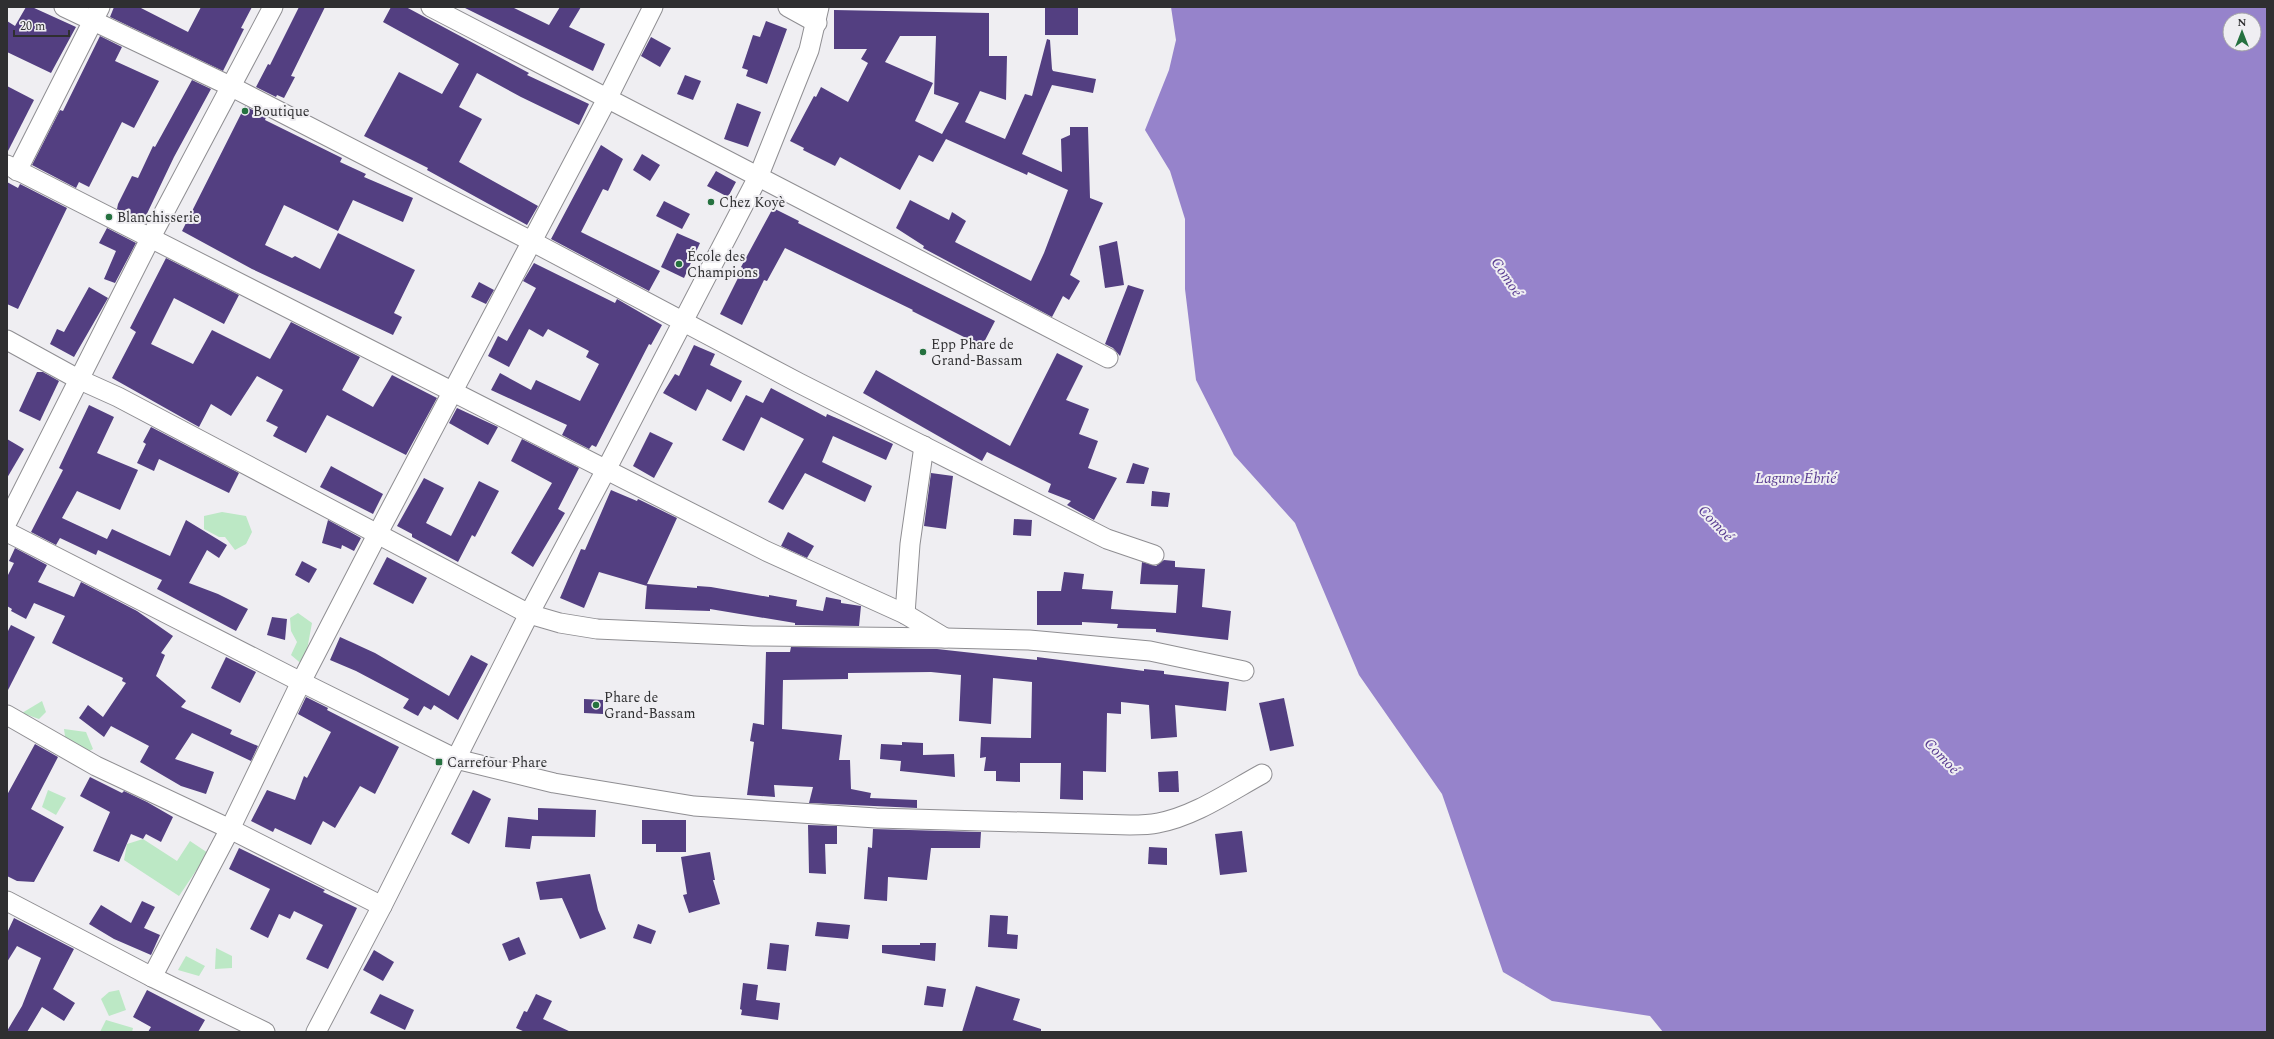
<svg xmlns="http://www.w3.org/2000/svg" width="2274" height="1039" viewBox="0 0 2274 1039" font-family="Spectral,serif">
  <rect width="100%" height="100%" fill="#efeef2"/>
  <g fill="#bce8c5">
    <polygon points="222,512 246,516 252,532 246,544 235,550 225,537 219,537 204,529 204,516"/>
    <polygon points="298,613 312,623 304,666 291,655 297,642 291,631 290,618"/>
    <polygon points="42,701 46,712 39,719 22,713"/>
    <polygon points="64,729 86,732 93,749 82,755 66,744"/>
    <polygon points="48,790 66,798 56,815 42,807"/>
    <polygon points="143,839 177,861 190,841 208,853 179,896 124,860 127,844"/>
    <polygon points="216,948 232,956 232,968 215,969"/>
    <polygon points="186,956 205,966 199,976 178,970"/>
    <polygon points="119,990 126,1010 109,1016 101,999 109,992"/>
    <polygon points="106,1020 133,1028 132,1032 100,1032"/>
  </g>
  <path fill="#9683cb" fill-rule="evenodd" d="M 1171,7 L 2267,7 L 2267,1032 L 1663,1032 L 1650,1016 L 1552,1001 L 1503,972 L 1442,794 L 1359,675 L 1295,523 L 1234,455 L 1196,380 L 1185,289 L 1185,219 L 1170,171 L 1145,130 L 1169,70 L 1176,40 ZM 2230,20 L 2254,20 L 2254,44 L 2230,44 Z"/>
  <g fill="#533f81" fill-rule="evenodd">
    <polygon points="26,7 32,7 76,27 51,73 7,52 7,21 15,26"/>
    <polygon points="114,7 139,7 188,32 201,7 252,7 241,28 244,29 223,71 110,17"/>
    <polygon points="299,7 325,7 291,76 295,77 284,98 277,95 276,97 256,87 268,64 270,65"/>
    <polygon points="391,7 406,7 529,73 527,75 589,104 579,125 521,97 477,73 459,107 482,119 459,162 538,206 527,225 427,170 428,168 364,136 399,72 442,94 459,64 383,22"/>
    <polygon points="463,7 512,7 549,25 560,7 581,7 569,27 605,44 593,71"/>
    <rect x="1045" y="7" width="33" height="28"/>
    <path d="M 834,10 L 989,13 L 989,56 L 1007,56 L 1006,100 L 980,91 L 965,122 L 1005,139 L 1025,94 L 1032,96 L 1047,39 L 1050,40 L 1052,69 L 1053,71 L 1096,79 L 1093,93 L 1052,85 L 1022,154 L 1062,172 L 1061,139 L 1070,135 L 1070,127 L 1088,127 L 1090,198 L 1103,203 L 1070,275 L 1080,281 L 1069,300 L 1063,296 L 1052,317 L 923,248 L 924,246 L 896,228 L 910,200 L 949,220 L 952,212 L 966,221 L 955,242 L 1031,281 L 1044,253 L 1068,190 L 1028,172 L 1027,175 L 946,139 L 933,162 L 919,155 L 900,190 L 840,157 L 835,166 L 803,150 L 804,148 L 790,141 L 814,96 L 816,97 L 821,87 L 848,102 L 868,63 L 861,59 L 867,49 L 834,49 ZM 900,36 L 936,36 L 934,94 L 959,103 L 942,134 L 915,121 L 933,83 L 885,62 Z"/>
    <polygon points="766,21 787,29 767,84 746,76 748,70 742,68 753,35 760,37"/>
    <polygon points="100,36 122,47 115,61 159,81 134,128 122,122 89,187 79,182 76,188 32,165 60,110 63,111"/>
    <polygon points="651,37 671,48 660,67 641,56"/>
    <polygon points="685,75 701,81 693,100 677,94"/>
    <polygon points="192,80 211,89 174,157 143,222 117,209 118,204 132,176 138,178 153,146 155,147"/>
    <polygon points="7,86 34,100 7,153"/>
    <polygon points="737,103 761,112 748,147 724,139"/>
    <polygon points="245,106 266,117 265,120 342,158 340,162 366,174 364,177 413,198 403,222 353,200 338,231 284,205 265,245 292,258 295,256 320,269 338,233 415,270 394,313 402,317 393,335 252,269 182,231"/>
    <polygon points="601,145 623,159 608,191 603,189 581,232 660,271 649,291 551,239"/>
    <polygon points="642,154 660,165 650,181 633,170"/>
    <polygon points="716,171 736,182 728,197 707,186"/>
    <polygon points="7,182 18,188 20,184 67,208 18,309 7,304"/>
    <polygon points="664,201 690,214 682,229 656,216"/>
    <polygon points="773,208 799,221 798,223 995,321 982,346 912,311 913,310 785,248 767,281 764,280 742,325 720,314 743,268 741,267"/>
    <polygon points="107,228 136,243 115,283 104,279 116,251 99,243"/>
    <polygon points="677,233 700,243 684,278 661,267"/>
    <polygon points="1117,241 1124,285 1105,288 1099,246"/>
    <polygon points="166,258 239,295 224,324 174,298 151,344 193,364 212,330 270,359 291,322 360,357 342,390 373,407 392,375 437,398 406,455 327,415 306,453 273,436 278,427 266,421 283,390 257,376 231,416 211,404 199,427 112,378 136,332 130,328"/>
    <polygon points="534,263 615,303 617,299 662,325 651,345 649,344 596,447 592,445 589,449 562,435 567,425 491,390 500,373 531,390 536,380 580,401 599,364 586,357 589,351 548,329 543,337 529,329 509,367 488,356 498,336 507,341 536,288 523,281"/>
    <polygon points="479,282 494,290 486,304 471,297"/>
    <polygon points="1128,285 1144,290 1120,356 1113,348 1105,344"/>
    <polygon points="89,287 108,298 74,357 50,344 57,329 64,332"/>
    <polygon points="694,345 715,354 710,365 742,381 731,402 707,389 696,411 663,393 675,374 679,376"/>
    <polygon points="1057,353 1083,366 1066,400 1089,409 1079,434 1098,441 1088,468 1117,478 1094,520 1067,505 1071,501 1048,492 1051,484 987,452 982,461 863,393 876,370 1010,446"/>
    <polygon points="37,372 43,372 59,381 40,421 19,411"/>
    <polygon points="771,388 826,417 827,414 841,420 893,444 886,460 833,436 822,462 872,486 865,502 805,473 783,510 768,502 804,439 761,417 744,451 722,440 746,395 763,403"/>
    <polygon points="89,405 114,417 97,453 138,470 120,510 77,491 62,518 107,539 112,529 170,556 186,520 227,545 219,558 207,550 189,583 218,594 248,609 236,631 157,589 162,580 98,550 96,555 60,538 56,545 31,532 63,470 59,468"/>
    <polygon points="457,408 498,427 488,445 449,423"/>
    <polygon points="151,427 239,473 229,493 159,459 154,471 137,463 146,444 143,442"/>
    <polygon points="650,432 673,443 654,478 633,466"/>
    <polygon points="7,439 24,449 7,478"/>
    <polygon points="522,439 579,468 558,509 565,513 533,567 511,553 552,483 511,461"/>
    <polygon points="1133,463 1149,468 1144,484 1126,483"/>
    <polygon points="331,466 383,494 373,514 320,487"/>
    <polygon points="931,473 953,476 946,529 924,526"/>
    <polygon points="424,478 444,488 426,523 451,536 479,481 499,491 475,537 472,535 458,562 412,537 412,534 397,526"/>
    <polygon points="611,490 637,501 638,499 677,518 647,584 697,588 697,586 711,587 769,597 769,595 797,600 796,606 823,611 826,597 841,600 841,603 861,606 859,626 795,625 795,623 710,609 710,611 645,609 647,584 647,586 599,572 584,608 560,598 581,549 585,550"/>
    <polygon points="1152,491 1170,493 1168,507 1151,506"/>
    <polygon points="1014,519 1032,520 1031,536 1013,535"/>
    <polygon points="328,520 361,538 354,551 342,545 341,549 322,543"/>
    <polygon points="788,532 814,546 807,558 781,546"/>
    <polygon points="15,548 47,565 38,582 74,597 81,582 137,611 173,636 161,653 165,655 156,676 186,701 181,707 232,730 230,734 258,746 251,761 192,733 175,759 214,772 206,794 181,786 140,762 149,746 111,726 104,737 79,718 88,705 103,717 126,683 122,681 123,678 52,643 65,616 34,603 26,619 11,611 12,609 7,606 7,577 14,563 9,561"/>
    <polygon points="387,557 427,578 413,604 373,584"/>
    <polygon points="1164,560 1175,561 1175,567 1205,569 1202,607 1231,611 1228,640 1156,632 1156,629 1117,628 1118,624 1082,622 1082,625 1037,625 1037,591 1061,591 1064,572 1084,574 1082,589 1113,591 1111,609 1176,613 1178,585 1140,584 1142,562 1156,566"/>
    <polygon points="302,561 317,569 309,583 295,575"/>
    <polygon points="272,617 287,619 285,640 267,635"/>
    <polygon points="11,625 35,637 7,692 7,633"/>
    <polygon points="340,637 375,653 449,696 471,655 488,664 458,720 434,705 431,710 424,706 418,716 403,708 409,699 356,671 330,660"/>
    <polygon points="791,647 937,649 1037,660 1037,657 1144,671 1144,669 1164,671 1164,674 1229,682 1226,711 1175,705 1177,737 1151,739 1149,705 1121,702 1121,714 1107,713 1106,772 1083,771 1083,800 1060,799 1061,763 1020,763 1020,782 996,781 996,771 984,771 986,757 980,758 981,737 1031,738 1032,682 993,678 991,724 959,721 961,675 931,672 848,673 848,679 783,680 782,729 842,735 839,760 850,760 851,789 871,793 870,798 917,800 917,808 809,803 813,787 774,785 775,797 747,795 754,742 750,741 753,723 764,725 766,652 790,652"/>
    <polygon points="226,657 256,672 240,703 211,688"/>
    <polygon points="306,697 328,708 327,710 399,747 375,794 360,786 335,828 323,821 311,845 275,828 273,832 251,821 267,790 295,800 304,776 307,778 331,732 298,714"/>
    <polygon points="1284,698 1294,746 1270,751 1259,703"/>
    <polygon points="584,699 603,700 603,714 584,713"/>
    <polygon points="902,742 923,743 923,755 954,754 955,777 900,771 901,761 880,759 881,744 902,745"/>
    <polygon points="35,744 58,757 31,809 64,827 34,882 17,881 7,876 7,795"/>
    <polygon points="1178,771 1179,792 1159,792 1158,772"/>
    <polygon points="90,777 122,793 124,791 147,802 173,817 161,842 146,834 143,839 131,834 119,862 93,851 110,812 80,796"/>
    <polygon points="473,790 491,799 469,844 451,834"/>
    <polygon points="538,808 596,810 595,837 532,836 530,849 505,847 508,817 538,820"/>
    <polygon points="642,820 686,820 686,852 656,852 656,844 642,844"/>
    <polygon points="808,825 837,826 837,844 825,844 826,874 809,873"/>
    <polygon points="873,829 981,832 980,848 931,848 927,880 888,877 887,901 864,899 868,847 872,848"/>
    <polygon points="1242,831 1247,872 1220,875 1215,834"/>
    <polygon points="1149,847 1167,848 1167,865 1148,864"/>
    <polygon points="239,848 325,890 323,892 357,908 328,969 306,959 323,925 294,911 290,919 279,914 268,938 250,929 270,889 229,869"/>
    <polygon points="710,852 715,880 713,880 720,904 689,913 683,895 687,894 681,857"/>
    <polygon points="590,874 598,910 606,929 580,939 562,898 540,900 536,882"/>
    <polygon points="142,901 155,907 144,928 160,935 151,955 114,939 89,924 101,905 131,923"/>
    <polygon points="990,915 1008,916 1007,934 1018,935 1017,949 988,947"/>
    <polygon points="14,918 74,949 53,989 75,1003 64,1021 42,1007 27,1032 7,1031 22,1006 41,958 17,946 7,962 7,933"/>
    <polygon points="817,922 850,925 848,939 815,936"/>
    <polygon points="638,924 656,931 651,944 633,938"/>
    <polygon points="519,937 526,954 509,961 502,944"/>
    <polygon points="770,943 789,945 786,971 767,969"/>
    <polygon points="920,943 936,943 935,961 882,953 882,945 920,945"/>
    <polygon points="374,950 394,962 383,981 363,970"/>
    <polygon points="743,983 758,985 756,1000 780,1003 778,1020 741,1015 742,1010 740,1009"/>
    <polygon points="927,986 946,989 943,1007 924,1005"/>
    <polygon points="976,986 1020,999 1013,1020 1041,1029 1041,1032 962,1032"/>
    <polygon points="147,990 205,1020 198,1032 148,1032 151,1027 133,1017"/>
    <polygon points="380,994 414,1010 405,1030 370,1013"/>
    <polygon points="536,994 552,1001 543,1019 571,1032 525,1032 516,1028 524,1011 527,1012"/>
  </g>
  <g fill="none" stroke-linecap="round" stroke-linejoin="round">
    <defs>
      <g id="minor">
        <polyline points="64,7 230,86 531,241 799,383 1107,539 1154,555"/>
        <polyline points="431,7 1108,358"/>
        <polyline points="788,7 817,23"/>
        <polyline points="7,165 766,551 905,614 945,638 753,636 597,629 560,623 529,614 118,397 78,379 7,340"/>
        <polyline points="17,171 100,7"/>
        <polyline points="7,522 151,237 273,7"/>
        <path d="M 7,532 L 301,682 L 456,759 L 554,783 L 694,806 L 876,818 L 1130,825 C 1140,825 1149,825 1158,823 C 1195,816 1229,792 1262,774"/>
        <polyline points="905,614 910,544 924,446"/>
        <polyline points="945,638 1029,640 1150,651 1244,671"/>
        <polyline points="7,715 96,766 230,829 382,906"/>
        <polyline points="7,901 152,977 265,1032"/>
        <polyline points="152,977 230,829 301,682 378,533 608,97 653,7"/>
        <polyline points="316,1032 382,906 529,614 607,468 759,175 809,50 819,7"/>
      </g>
    </defs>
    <use href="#minor" stroke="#8f8e92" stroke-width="21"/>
    <use href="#minor" stroke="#fff" stroke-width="19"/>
  </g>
  <g fill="#25713f" stroke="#efeef2" stroke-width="1.5">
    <circle cx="245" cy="111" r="4"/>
    <circle cx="711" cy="202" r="4"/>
    <circle cx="109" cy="217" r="4"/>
    <circle cx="679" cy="264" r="4"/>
    <circle cx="923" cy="352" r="4"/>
    <circle cx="596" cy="705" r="4"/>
    <rect x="435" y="758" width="8" height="8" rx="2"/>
  </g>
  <g text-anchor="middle" stroke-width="4" stroke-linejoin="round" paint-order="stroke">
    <g font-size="14" fill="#2f2f31" stroke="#efeef2" text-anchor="start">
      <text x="253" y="116">Boutique</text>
      <text x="719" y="207">Chez Koyè</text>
      <text x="117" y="222">Blanchisserie</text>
      <text x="687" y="261">École des<tspan x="687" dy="16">Champions</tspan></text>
      <text x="931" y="349">Epp Phare de<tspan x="931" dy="16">Grand-Bassam</tspan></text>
      <text x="604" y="702">Phare de<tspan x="604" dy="16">Grand-Bassam</tspan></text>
      <text x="447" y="767">Carrefour Phare</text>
    </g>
    <g font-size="15" font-style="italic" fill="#583b91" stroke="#efeef2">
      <text transform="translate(1507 277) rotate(56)" y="5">Comoé</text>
      <text x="1796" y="483">Lagune Ébrié</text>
      <text transform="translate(1716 523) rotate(46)" y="5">Comoé</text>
      <text transform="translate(1942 756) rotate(46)" y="5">Comoé</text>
    </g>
  </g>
  <rect width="2274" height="1039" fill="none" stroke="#2f2f31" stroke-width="16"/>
  <g transform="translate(2242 32)"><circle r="19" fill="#efeef2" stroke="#a2a2a5"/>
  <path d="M0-3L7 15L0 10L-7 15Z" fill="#25713f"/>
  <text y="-6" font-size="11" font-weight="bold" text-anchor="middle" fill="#2f2f31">N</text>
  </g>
  <path d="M14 30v6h55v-6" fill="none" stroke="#2f2f31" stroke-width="2"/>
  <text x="20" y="30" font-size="12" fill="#2f2f31" stroke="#efeef2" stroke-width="3" paint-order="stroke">20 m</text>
</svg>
